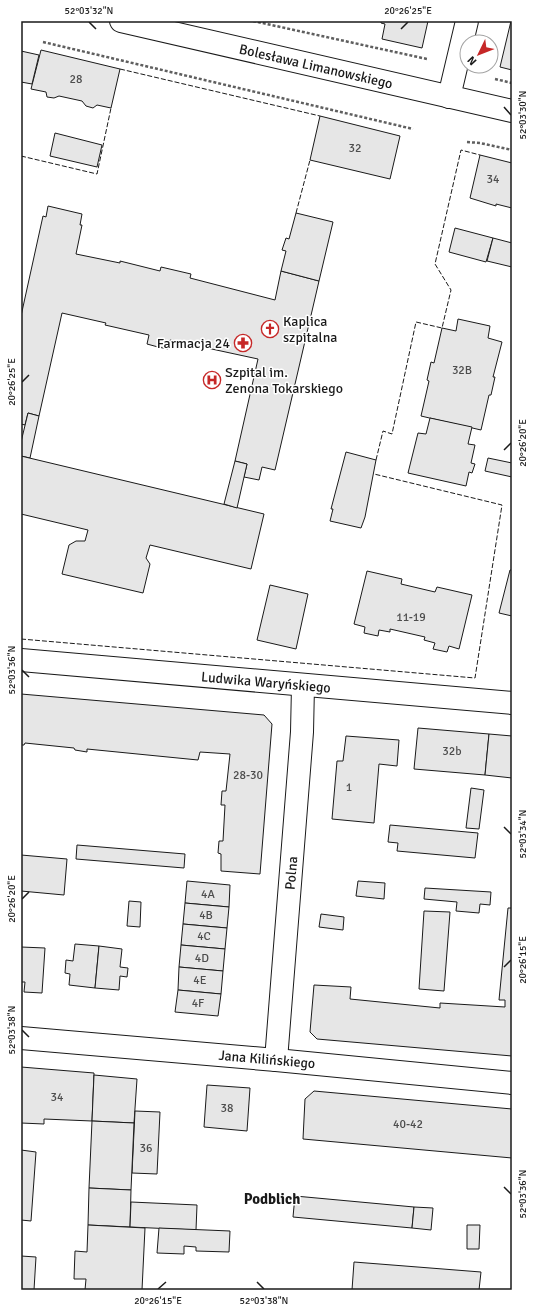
<svg xmlns="http://www.w3.org/2000/svg" width="533" height="1311" viewBox="0 0 533 1311" font-family="Signika,sans-serif">
  <rect width="100%" height="100%" fill="#fff"/>
  <g fill="#e6e6e6" stroke="#1a1a1a">
    <polygon points="381,21 428,21 422,48 382,39 385,24 381,23"/>
    <polygon points="511,21 512,21 512,70 500,67"/>
    <polygon points="41,50 120,69 111,108 97,105 93,108 86,106 82,101 59,96 54,98 47,97 46,92 31,89"/>
    <polygon points="21,51 39,55 32,84 21,82"/>
    <polygon points="320,116 400,136 390,179 310,160"/>
    <polygon points="55,133 102,145 97,167 50,156"/>
    <polygon points="480,155 512,163 512,208 496,204 496,206 470,198"/>
    <polygon points="48,206 82,214 80,225 82,225 76,254 120,263 120,261 160,271 161,267 191,274 190,278 275,300 281,271 319,281 275,470 262,467 259,480 244,477 247,464 235,461 258,359 170,340 168,349 158,347 147,344 149,335 105,325 106,323 62,313 39,416 28,413 25,425 21,424 21,316 43,216 46,217"/>
    <polygon points="296,213 333,222 319,281 281,271 286,251 282,250 286,238 289,239"/>
    <polygon points="455,228 493,238 486,262 449,252"/>
    <polygon points="493,238 512,243 512,267 487,261"/>
    <polygon points="458,319 490,326 488,338 502,342 493,377 495,377 491,395 489,395 481,430 421,416 429,381 427,380 431,362 434,363 442,328 456,331"/>
    <polygon points="28,413 39,416 30,458 21,456 21,442"/>
    <polygon points="430,418 472,427 468,444 475,445 471,463 475,464 472,473 469,472 466,486 408,473 418,433 426,434"/>
    <polygon points="346,452 376,460 365,517 361,528 330,521 333,509 331,509"/>
    <polygon points="21,456 264,514 251,569 150,545 146,558 150,564 143,593 62,574 69,545 76,541 85,541 88,530 21,514"/>
    <polygon points="488,458 512,463 512,477 485,471"/>
    <polygon points="235,461 247,464 237,508 224,504"/>
    <polygon points="510,570 512,570 512,616 499,613"/>
    <polygon points="367,571 402,579 401,584 435,592 437,587 472,595 459,649 449,646 447,652 433,649 435,643 424,640 425,637 390,629 390,632 379,630 378,636 364,633 365,627 354,624"/>
    <polygon points="270,585 308,594 296,649 257,640"/>
    <polygon points="21,694 264,715 272,724 260,874 221,871 221,854 218,853 219,841 223,841 225,805 221,805 222,791 226,791 230,754 200,752 198,760 87,749 87,752 75,750 74,748 25,743 24,745 21,745"/>
    <polygon points="418,728 489,734 485,775 414,769"/>
    <polygon points="489,734 512,736 512,778 485,775"/>
    <polygon points="346,736 399,740 397,766 379,764 374,823 332,819 337,761 343,761"/>
    <polygon points="471,788 484,790 479,829 466,828"/>
    <polygon points="390,825 478,833 475,858 397,851 398,843 388,842"/>
    <polygon points="77,845 185,854 184,868 76,859"/>
    <polygon points="21,855 67,859 64,895 21,891"/>
    <polygon points="187,881 230,885 229,907 185,903"/>
    <polygon points="358,881 385,883 384,899 356,896"/>
    <polygon points="425,888 491,892 490,905 480,904 479,913 456,911 457,902 424,899"/>
    <polygon points="129,901 141,902 140,927 127,926"/>
    <polygon points="185,903 229,907 227,928 183,924"/>
    <polygon points="508,908 512,908 512,1056 317,1039 310,1032 314,985 351,987 350,999 440,1008 440,1003 505,1007 505,1000 499,1000"/>
    <polygon points="424,911 450,912 444,991 419,989"/>
    <polygon points="321,914 344,917 343,930 319,927"/>
    <polygon points="183,924 227,928 225,949 181,945"/>
    <polygon points="75,944 99,946 95,988 69,985 70,974 65,973 66,960 73,961"/>
    <polygon points="181,945 225,949 223,971 179,967"/>
    <polygon points="99,946 122,949 120,967 128,968 127,977 120,976 119,990 95,988"/>
    <polygon points="21,947 45,948 42,993 24,992 25,982 21,982"/>
    <polygon points="179,967 223,971 221,994 178,990"/>
    <polygon points="178,990 221,994 218,1016 175,1012"/>
    <polygon points="21,1067 94,1073 92,1121 44,1119 44,1124 21,1123"/>
    <polygon points="94,1075 137,1079 134,1123 92,1121"/>
    <polygon points="207,1085 250,1088 247,1131 204,1127"/>
    <polygon points="314,1091 512,1109 512,1158 303,1139 305,1099"/>
    <polygon points="135,1111 160,1112 157,1174 132,1173"/>
    <polygon points="92,1121 134,1123 131,1190 89,1188"/>
    <polygon points="21,1150 36,1152 31,1221 21,1220"/>
    <polygon points="89,1188 131,1190 130,1227 88,1225"/>
    <polygon points="295,1196 414,1207 412,1228 293,1217"/>
    <polygon points="131,1202 197,1205 196,1230 130,1227"/>
    <polygon points="414,1207 433,1208 431,1230 412,1228"/>
    <polygon points="88,1225 145,1228 142,1290 85,1290 86,1279 74,1279 75,1251 87,1252"/>
    <polygon points="467,1225 480,1225 479,1249 467,1249"/>
    <polygon points="159,1228 230,1231 229,1252 196,1251 196,1247 184,1246 184,1254 157,1253"/>
    <polygon points="21,1256 36,1257 34,1290 21,1290"/>
    <polygon points="354,1262 481,1272 479,1290 352,1290"/>
  </g>
  <g fill="none" stroke-linecap="round" stroke-linejoin="round">
    <defs>
      <g id="street">
        <polyline points="121,21 512,111"/>
        <polyline points="449,97 467,21"/>
        <polyline points="21,660 512,703"/>
        <polyline points="21,1038 276,1060 512,1083"/>
        <polyline points="276,1060 302,732 303,686"/>
      </g>
    </defs>
    <use href="#street" stroke="#1a1a1a" stroke-width="24"/>
    <g stroke="#5f5f5f" stroke-width="2.5" stroke-dasharray="3 2" stroke-linecap="butt">
      <polyline points="253,21 427,59"/>
      <polyline points="43,42 413,129"/>
      <polyline points="495,79 512,83"/>
      <polyline points="467,142 480,143 512,150"/>
    </g>
    <use href="#street" stroke="#fff" stroke-width="22"/>
    <g stroke="#1a1a1a" stroke-width="1" stroke-dasharray="5 2" stroke-linecap="butt">
      <polyline points="120,69 320,116"/>
      <polyline points="21,156 97,174 111,108"/>
      <polyline points="296,213 310,160"/>
      <polyline points="376,460 383,431 392,434 416,322 442,328 451,290 435,264 461,150 480,155"/>
      <polyline points="21,639 475,678 502,505 374,474"/>
    </g>
  </g>
  <path fill="none" stroke="#1a1a1a" stroke-width="1.5" d="M 89,22 L 96,29M 401,29 L 408,22M 504,107 L 511,115M 22,382 L 29,375M 504,450 L 511,443M 22,670 L 29,677M 504,827 L 511,834M 22,899 L 29,892M 504,967 L 511,960M 22,1030 L 29,1037M 504,1187 L 511,1194M 257,1282 L 264,1289M 158,1289 L 166,1282"/>
  <defs>
    <symbol id="church-ring" viewBox="-11 -11 22 22"><circle r="9.5" fill="#fff" stroke="#c62828" stroke-width="1.5"/><path d="M-1.2-6h2.4v3.5h3.3v2.4h-3.3V6h-2.4V-.1h-3.3v-2.4h3.3Z" fill="#c62828"/></symbol>
    <symbol id="pharmacy-ring" viewBox="-11 -11 22 22"><circle r="9.5" fill="#fff" stroke="#c62828" stroke-width="1.5"/><path d="M-2-6h4v4h4v4h-4v4h-4v-4h-4v-4h4Z" fill="#c62828"/></symbol>
    <symbol id="hospital-ring" viewBox="-11 -11 22 22"><circle r="9.5" fill="#fff" stroke="#c62828" stroke-width="1.5"/><path d="M-5-5h3v3.5h4V-5h3V5h-3V1.5h-4V5h-3Z" fill="#c62828"/></symbol>
  </defs>
  <g fill-rule="evenodd">
    <use href="#church-ring" x="260" y="319" width="20" height="20"/>
    <use href="#pharmacy-ring" x="233" y="333" width="20" height="20"/>
    <use href="#hospital-ring" x="202" y="370" width="20" height="20"/>
  </g>
  <g text-anchor="middle" stroke-width="3" stroke-linejoin="round" paint-order="stroke">
    <g font-size="12" fill="#4d4d4d">
      <text x="76" y="83">28</text>
      <text x="355" y="152">32</text>
      <text x="493" y="183">34</text>
      <text x="462" y="374">32B</text>
      <text x="411" y="621">11-19</text>
      <text x="452" y="755">32b</text>
      <text x="248" y="779">28-30</text>
      <text x="349" y="791">1</text>
      <text x="208" y="898">4A</text>
      <text x="206" y="919">4B</text>
      <text x="204" y="940">4C</text>
      <text x="202" y="962">4D</text>
      <text x="200" y="984">4E</text>
      <text x="198" y="1007">4F</text>
      <text x="57" y="1101">34</text>
      <text x="227" y="1112">38</text>
      <text x="408" y="1128">40-42</text>
      <text x="146" y="1152">36</text>
    </g>
    <g font-size="14" fill="#1a1a1a" stroke="#fff">
      <text transform="translate(316 66) rotate(13)" y="5">Bolesława Limanowskiego</text>
      <text transform="translate(266 682) rotate(5)" y="5">Ludwika Waryńskiego</text>
      <text transform="translate(291 873) rotate(-85)" y="5">Polna</text>
      <text transform="translate(267 1059) rotate(5)" y="5">Jana Kilińskiego</text>
    </g>
    <g font-size="14" fill="#1a1a1a" stroke="#fff" text-anchor="start">
      <text x="283" y="326">Kaplica<tspan x="283" dy="16">szpitalna</tspan></text>
      <text x="230" y="348" text-anchor="end">Farmacja 24</text>
      <text x="225" y="377">Szpital im.<tspan x="225" dy="16">Zenona Tokarskiego</tspan></text>
    </g>
    <g font-size="15" font-weight="bold" fill="#1a1a1a" stroke="#fff">
      <text x="272" y="1204">Podblich</text>
    </g>
  </g>
  <rect width="533" height="1311" fill="none" stroke="#ffffff" stroke-width="44"/>
  <g transform="translate(479 54) rotate(227)"><circle r="19" fill="#ffffff" stroke="#a3a3a3"/>
  <path d="M0-3L7 15L0 10L-7 15Z" fill="#c62828"/>
  <text y="-6" font-size="11" font-weight="bold" text-anchor="middle" fill="#1a1a1a">N</text>
  </g>
  <rect x="22" y="22" width="489" height="1267" fill="none" stroke="#1a1a1a" stroke-width="1.5"/>
  <g font-size="10" text-anchor="middle" fill="#1a1a1a">
    <text x="89" y="14">52°03'32"N</text>
    <text x="408" y="14">20°26'25"E</text>
    <text transform="translate(522 115) rotate(-90)" y="4">52°03'30"N</text>
    <text transform="translate(11 382) rotate(-90)" y="4">20°26'25"E</text>
    <text transform="translate(522 443) rotate(-90)" y="4">20°26'20"E</text>
    <text transform="translate(11 670) rotate(-90)" y="4">52°03'36"N</text>
    <text transform="translate(522 834) rotate(-90)" y="4">52°03'34"N</text>
    <text transform="translate(11 899) rotate(-90)" y="4">20°26'20"E</text>
    <text transform="translate(522 960) rotate(-90)" y="4">20°26'15"E</text>
    <text transform="translate(11 1030) rotate(-90)" y="4">52°03'38"N</text>
    <text transform="translate(522 1194) rotate(-90)" y="4">52°03'36"N</text>
    <text x="158" y="1304">20°26'15"E</text>
    <text x="264" y="1304">52°03'38"N</text>
  </g>
</svg>
